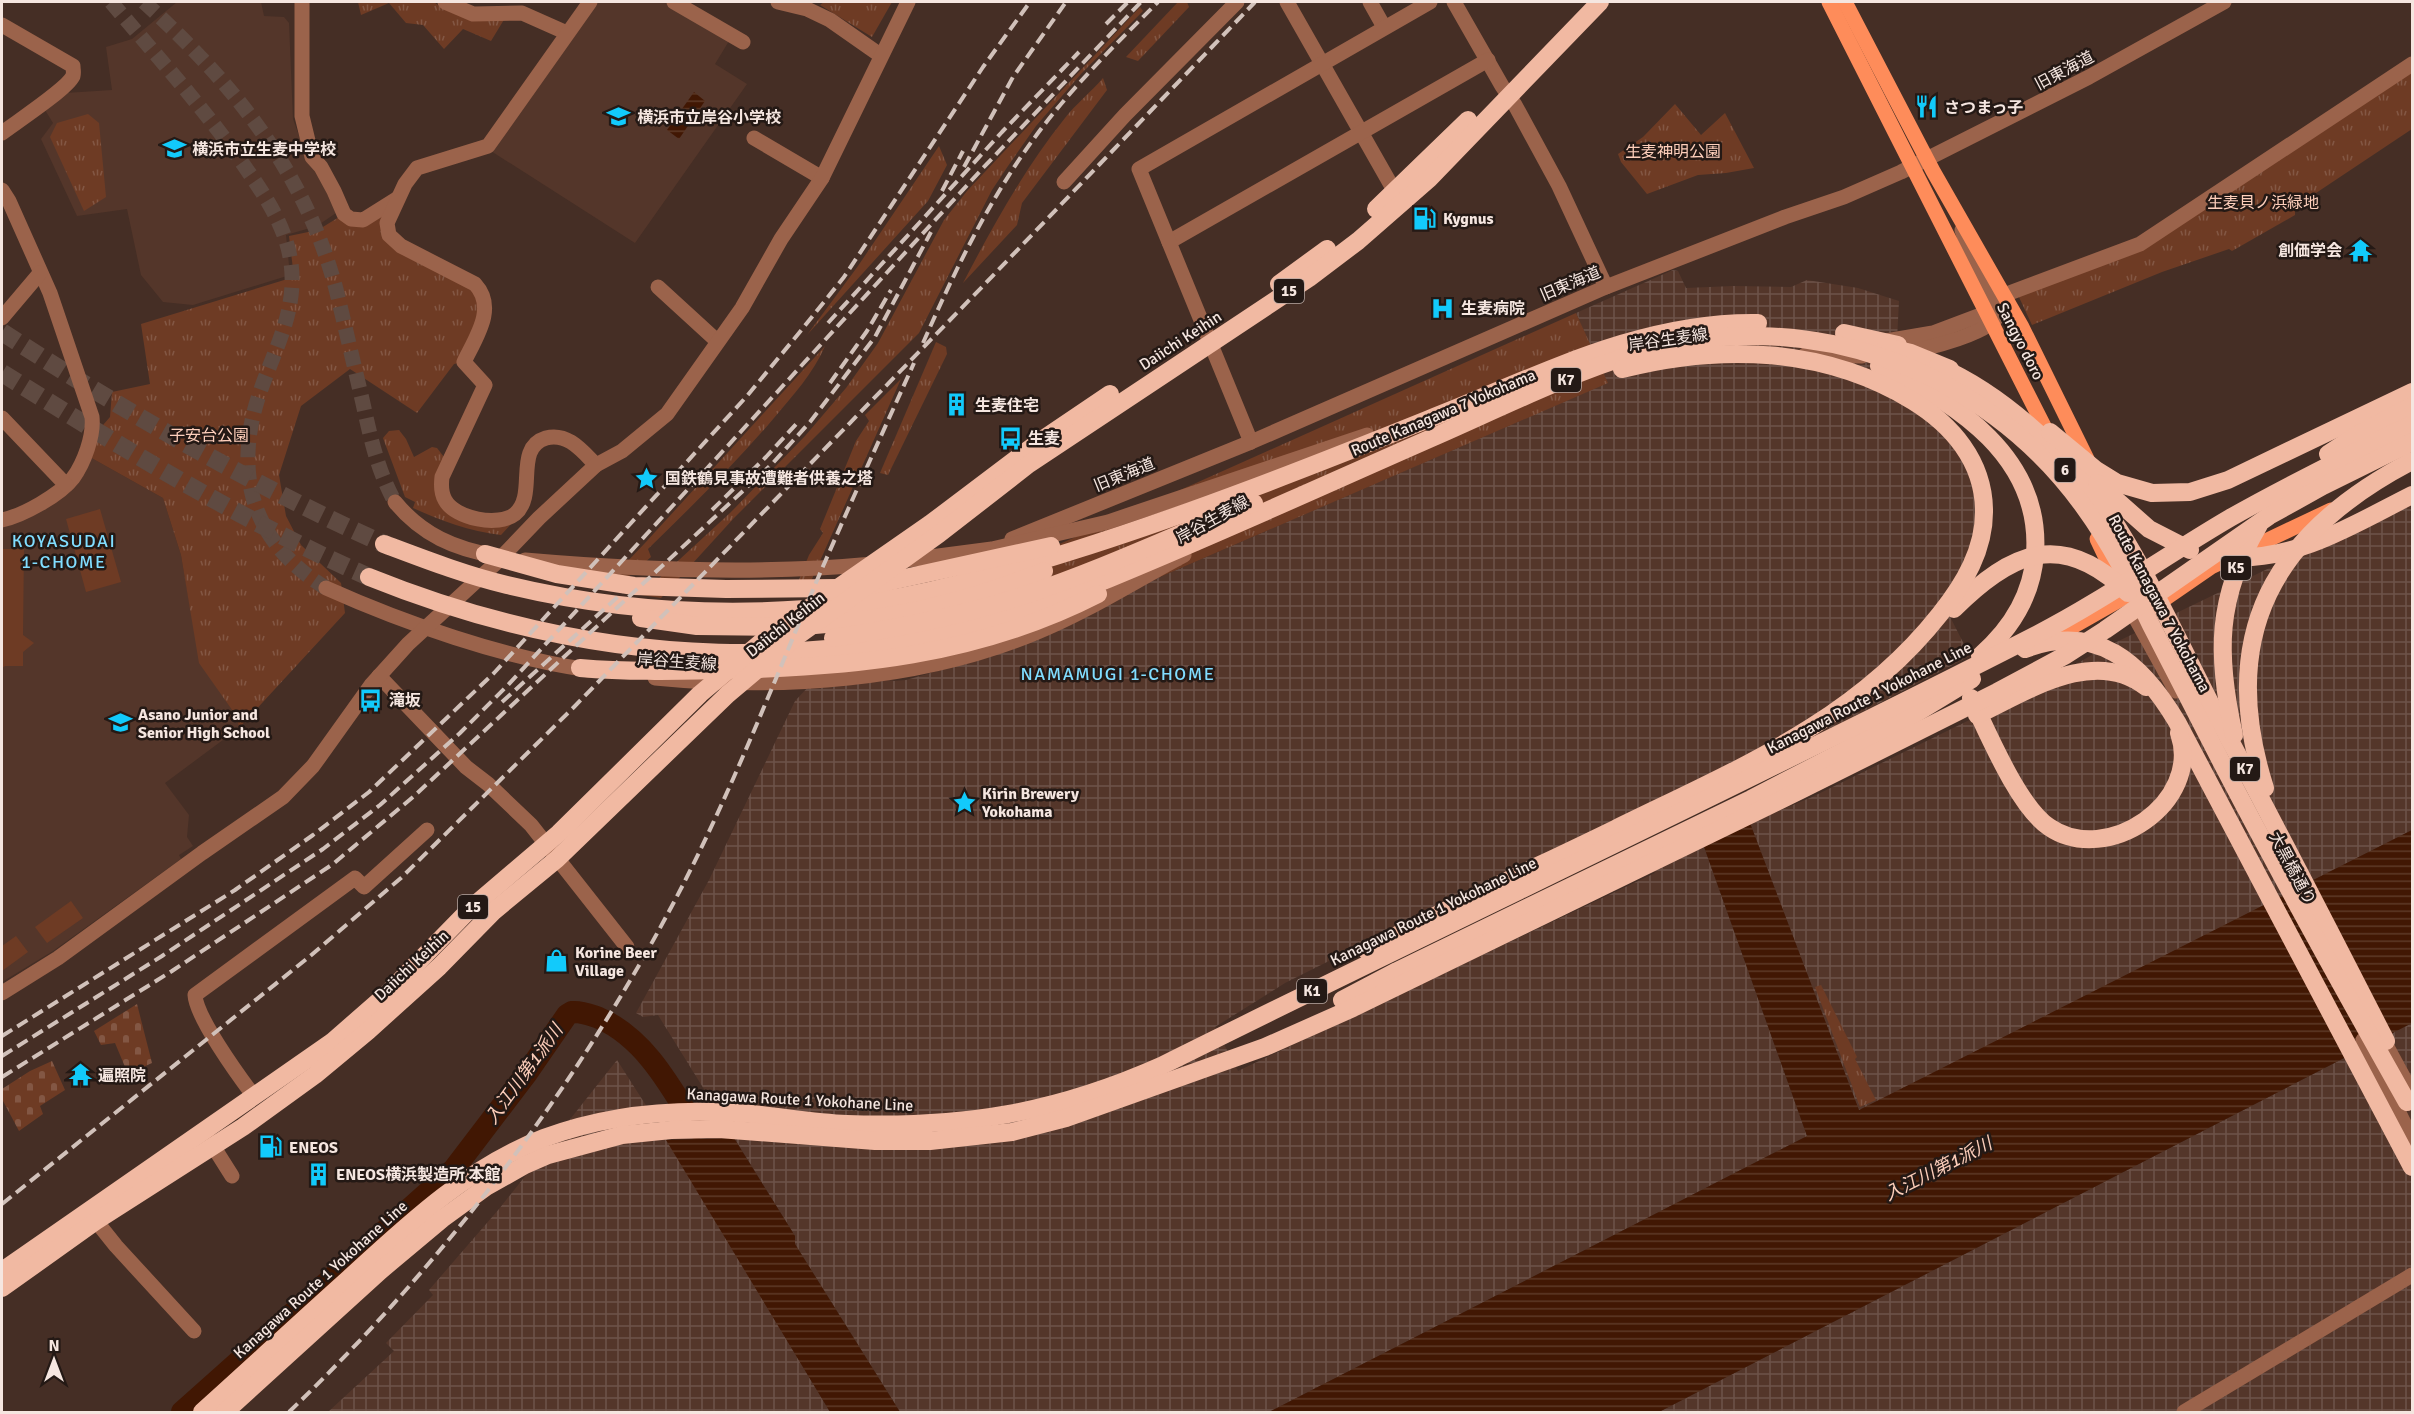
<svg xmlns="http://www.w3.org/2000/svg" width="2414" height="1414" viewBox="0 0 2414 1414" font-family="Signika,'Noto Sans JP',sans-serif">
  <defs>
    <pattern id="industrial-grid" width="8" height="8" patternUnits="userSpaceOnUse" patternTransform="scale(1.5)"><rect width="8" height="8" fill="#54362a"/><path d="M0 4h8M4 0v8" fill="none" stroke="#6d5349"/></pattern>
    <pattern id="grass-tufts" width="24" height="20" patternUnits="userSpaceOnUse" patternTransform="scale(1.5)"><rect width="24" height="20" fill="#6e3b24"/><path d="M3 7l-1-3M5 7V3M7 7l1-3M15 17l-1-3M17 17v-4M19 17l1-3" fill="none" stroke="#835744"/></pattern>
    <pattern id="cemetery-stones" width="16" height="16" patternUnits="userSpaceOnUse" patternTransform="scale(1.5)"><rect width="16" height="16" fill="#6e3b24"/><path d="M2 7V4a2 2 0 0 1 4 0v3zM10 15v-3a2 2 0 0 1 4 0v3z" fill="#835744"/></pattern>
    <pattern id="water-rules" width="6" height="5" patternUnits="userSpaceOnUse" patternTransform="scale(1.5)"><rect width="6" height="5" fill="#411703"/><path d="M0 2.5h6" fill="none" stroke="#5d3927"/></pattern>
  </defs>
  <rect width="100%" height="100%" fill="#452e25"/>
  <g fill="#54362a">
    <polygon points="177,2 261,2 264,16 284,17 289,23 293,119 307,158 318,174 336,213 317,226 286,235 290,275 193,305 163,302 141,275 127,209 77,216 41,139 53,123 45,110 65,93 112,90 106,47 132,39"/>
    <polygon points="596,2 664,2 729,41 715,64 747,84 635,243 491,151"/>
    <polygon points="88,456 163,498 181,555 200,663 237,717 239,728 165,783 189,815 187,837 193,846 179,855 181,859 53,951 2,982 2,525 33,513"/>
  </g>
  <g fill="url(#industrial-grid)">
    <polygon points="1673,270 1678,271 1686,288 1733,286 1791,287 1807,280 1858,288 1899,301 1894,398 1919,414 1943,435 1963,461 1976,494 1976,526 1968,556 1942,601 1970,656 1814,737 1681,800 1507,872 1285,983 1215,1027 1238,1071 1655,873 1653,869 1703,844 1807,1136 1269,1412 900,1412 795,1244 795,1236 658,1015 643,1017 636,1013 709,880 795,701 810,685 881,678 894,681 906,680 955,666 1607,383 1576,313"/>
    <polygon points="2412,499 2412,830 1859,1111 1750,823 1812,797 2037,687 2102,649"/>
    <polygon points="2412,1023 2412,1412 1659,1412"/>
    <polygon points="617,1060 656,1121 830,1412 328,1412 394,1351 386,1343 433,1295 429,1290 499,1209"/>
  </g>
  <g fill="url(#grass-tufts)">
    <path d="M 358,2 L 434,2 C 454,19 479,19 505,18 L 491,41 L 463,29 L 444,49 L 423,25 L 406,23 L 389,3 L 361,15 Z"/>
    <polygon points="824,2 892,2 872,37 820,5"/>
    <polygon points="1178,2 1187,2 1189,7 1138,61 1126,57"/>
    <polygon points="1140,7 1143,11 1081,74 1036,126 1008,166 992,190 919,333 734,518 661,598 641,595 731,512 805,436 846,388 878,343 944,220 967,191"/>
    <polygon points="2412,70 2412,129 2295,207 2295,215 2232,251 2229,249 2162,272 2032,325 2018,295 2142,249"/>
    <path d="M 1103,78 L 1107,90 L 1022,203 L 1017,225 L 963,283 C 993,226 1024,169 1065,118 C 1076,104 1091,92 1103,78 Z"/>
    <polygon points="1675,104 1701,135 1725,113 1754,168 1726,173 1698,175 1647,194 1621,162 1618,154 1643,137"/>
    <polygon points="88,114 99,123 106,197 84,211 50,137 57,123"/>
    <polygon points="939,146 947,165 928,201 807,335 858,266"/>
    <polygon points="398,198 389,235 484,293 464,362 454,364 417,413 350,369 301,406 279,475 286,516 301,545 341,583 345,613 239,728 237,717 199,663 181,555 163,498 88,456 97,432 110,417 112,392 150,384 141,324 294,277 289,236 318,230 344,214 351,219"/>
    <polygon points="1576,313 1608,383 955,666 921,606"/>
    <polygon points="936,342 946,347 947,354 888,475 880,473"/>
    <path d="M 825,346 C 813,374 793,395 774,418 C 735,464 692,506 648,549 L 651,557 L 613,590 L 601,589 L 645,543 Z"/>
    <polygon points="901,379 804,597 792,597 809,555 823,533 820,529 856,441 869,421 865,415"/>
    <path d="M 399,430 L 406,439 L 414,457 L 432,447 L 437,448 L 444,457 C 442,467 435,490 437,499 C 444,524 492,521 513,522 L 501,535 C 469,531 442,521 413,508 L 415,502 L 405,497 L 383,438 L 389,431 Z"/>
    <polygon points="1821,985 1857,1057 1855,1059 1876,1100 1860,1107 1815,987"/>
  </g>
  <g fill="url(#cemetery-stones)">
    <polygon points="137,1004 152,1063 128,1074 115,1043 101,1045 94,1031"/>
    <polygon points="52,1061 65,1090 40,1106 43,1114 19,1131 2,1099 2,1089 30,1071"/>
  </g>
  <g fill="#6e3b24">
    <polygon points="100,509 121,582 86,592 66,519"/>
    <polygon points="2,549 24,549 23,635 34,643 23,652 23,666 5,666 2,668"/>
    <polygon points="71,901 83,918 47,943 35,927"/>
    <polygon points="16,936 28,952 2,971 2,946"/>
  </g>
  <g fill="url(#water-rules)">
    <polygon points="694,92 705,101 679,139 667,130"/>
    <polygon points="1750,823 1859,1110 2412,830 2412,1023 1659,1412 1269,1412 1807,1136 1703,844"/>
    <polygon points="734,1138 795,1236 795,1244 900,1412 830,1412 666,1140"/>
  </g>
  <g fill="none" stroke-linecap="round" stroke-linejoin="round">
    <path stroke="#411703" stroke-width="22" d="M 182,1412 L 454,1169 L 527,1073 L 567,1015 L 572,1012 C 582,1011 590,1015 599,1018 C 645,1038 671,1087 696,1128"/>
    <g stroke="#5f4a41" stroke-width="15" stroke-dasharray="15 8" stroke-linecap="butt">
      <path d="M 111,2 C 156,55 203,107 243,164 C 261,190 280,217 288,248 C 302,302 277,343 260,392 C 232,473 252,543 326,588"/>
      <path d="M 144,2 C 235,85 308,175 338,297 C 346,331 354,365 362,399 C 370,435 377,470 395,502"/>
    </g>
    <g stroke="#5f4a41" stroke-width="18" stroke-dasharray="18 9" stroke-linecap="butt">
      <path d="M 2,332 C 124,411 250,484 384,544"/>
      <path d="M 2,373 C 121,447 240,520 369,577"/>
    </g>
    <g stroke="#9b634b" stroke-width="15">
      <polyline points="302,2 302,116 312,157 321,167 334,191 344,214 351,219 363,220 398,198"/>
      <polyline points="445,2 473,14 522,13 567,33"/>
      <path d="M 590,2 L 488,146 L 417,168 L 405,184 L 387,223 L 389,235 L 401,246 L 475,284 C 497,308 476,337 464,362 L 485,385 L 442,477 C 441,485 441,493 445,500 C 455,519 499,527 515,514 C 538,495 513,448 546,438 C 568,432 583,452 596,465"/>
      <polyline points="674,2 743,42"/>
      <polyline points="778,2 807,9 830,20 880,55"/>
      <polyline points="1287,2 1395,192"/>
      <polyline points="1370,2 1384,27"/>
      <polyline points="1454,2 1502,86 1515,105 1559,186 1606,287"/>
      <path d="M 2,25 L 73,66 C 73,70 74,72 73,76 C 67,89 15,123 2,133"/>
      <polyline points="754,138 822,178"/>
      <polyline points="1064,182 1125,115 1237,2"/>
      <path d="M 2,190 L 9,201 L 50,293 L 92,417 C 94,436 84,463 73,478 C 60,495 22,516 2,520"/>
      <polyline points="1169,242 1488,60"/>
      <polyline points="658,287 717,341"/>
      <polyline points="2004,295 2140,244 2412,64"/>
      <polyline points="2,318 40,273"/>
      <polyline points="1886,341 1933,333 1986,313 1998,313"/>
      <path d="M 1907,352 C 1923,350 1996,332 1998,314 C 1999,300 1978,270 1971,256 C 1967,247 1965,238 1962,230"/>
      <polyline points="1805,355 1862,356"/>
      <polyline points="2,418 66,485"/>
      <polyline points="1251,442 1139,169 1430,2"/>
      <path d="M 395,502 C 422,535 455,549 496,556"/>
      <polyline points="1012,539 1251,442 1606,287 1785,217 1844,197 1901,172 2089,77 2224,2"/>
      <path d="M 525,560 C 640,570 758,575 873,564"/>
      <polyline points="900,561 992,549 1108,522 1367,435"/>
      <path d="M 326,588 C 404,623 504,658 589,670"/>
      <polyline points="2135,617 2176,691"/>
      <polyline points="379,676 466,767 488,784 531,825 627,947"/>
      <path d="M 655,678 C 778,690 920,681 1035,633 C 1087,612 1135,581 1184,555"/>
      <polyline points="2,993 58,958 202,853 283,797 313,766 371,685 408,644 496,563 539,518 596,465 622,451 667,414 742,308 781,239 822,178 908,2"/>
      <polyline points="2379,1032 2412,1093"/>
      <polyline points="2363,1040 2412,1139"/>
      <path d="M 253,1095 C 238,1075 196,1017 195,995 L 355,878 L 364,887 L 427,830"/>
      <polyline points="208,1138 232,1176"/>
      <polyline points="96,1221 116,1246 194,1331"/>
      <polyline points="2184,1412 2412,1275"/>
    </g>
    <g stroke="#fe8c5a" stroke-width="15">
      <polyline points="1829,2 2053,444"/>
      <polyline points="1845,2 1933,171 2022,327 2089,463"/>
      <polyline points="2097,539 2118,583"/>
      <polyline points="2150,609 2211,567 2331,510"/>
      <polyline points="2067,630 2139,589"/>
    </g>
    <g stroke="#f1b9a2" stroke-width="18">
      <polyline points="1376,209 1468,120"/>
      <polyline points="1279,284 1327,249"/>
      <polyline points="1844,333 1898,345"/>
      <polyline points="1886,347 1911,353 1950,369"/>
      <path d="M 1879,366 C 1957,402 2042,458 2035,554 C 2032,596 2011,629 1980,656"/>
      <path d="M 1938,366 C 2013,399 2086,472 2127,543 C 2161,600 2188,661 2219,720 C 2276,826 2331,934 2386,1041"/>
      <polyline points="2050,432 2096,470 2117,483 2152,493 2190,492 2228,480 2412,392"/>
      <polyline points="2328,454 2357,435 2412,406"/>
      <polyline points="2097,483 2149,529 2190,550"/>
      <path d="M 384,544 C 424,559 465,575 507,585 C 619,612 735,618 849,605 C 925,596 999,574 1072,551 C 1193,513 1312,466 1429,419 C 1537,377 1639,321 1758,323"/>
      <polyline points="485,554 557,574 634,586 726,589 839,588"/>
      <path d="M 2232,557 C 2297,561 2356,523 2412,495"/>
      <path d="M 369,577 C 602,671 834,679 1071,594 C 1194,545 1315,489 1436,436 C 1502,407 1568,374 1637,353 C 1803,303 1983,366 2084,507 C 2111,544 2131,584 2151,625 C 2176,673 2200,721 2225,769 C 2284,882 2345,992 2407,1102"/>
      <polyline points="873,585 1051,546"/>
      <path d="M 1954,609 C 2012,551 2062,529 2128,593"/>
      <polyline points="641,618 697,626 784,627"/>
      <path d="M 815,625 C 894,619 971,601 1044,571"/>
      <path d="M 833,638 C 898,628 963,616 1025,595 C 1103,569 1177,534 1254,503"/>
      <path d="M 2025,649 C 2097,622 2142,663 2177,722 L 2412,1167"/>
      <path d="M 580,668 C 626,672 672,671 717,670 C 851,668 977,656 1098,594"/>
      <path d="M 1971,698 C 1988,733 2018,806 2049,827 C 2107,867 2203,802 2179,733"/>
      <path d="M 1977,715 C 2026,692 2094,646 2146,687"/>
      <path d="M 2234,735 C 2216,655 2216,597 2259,525"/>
      <path d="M 2265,788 C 2216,634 2274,533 2412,461"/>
      <path d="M 1367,951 C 1448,907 1533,869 1615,829 C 1735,770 1855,722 1940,614 C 1964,584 1985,549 1984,509 C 1983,461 1952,425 1913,401 C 1824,347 1721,344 1622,369"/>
      <polyline points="1342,1000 1397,971 1751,799 1913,715 1972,679"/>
      <polyline points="2,1271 332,1042 388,993 471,908 559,833 700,694 766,638 930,524 1036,444 1110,394"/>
      <polyline points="2,1288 96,1221 243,1127 315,1075 368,1031 439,967 494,911 557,859 728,694 796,637 939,534 1029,464 1309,278 1358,241 1429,179 1600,2"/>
      <path d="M 202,1412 C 250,1369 297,1325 345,1282 C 406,1226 466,1168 544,1138 C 611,1113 681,1108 751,1114 C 783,1117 815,1123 847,1124 C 963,1128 1055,1113 1161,1066 C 1452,921 1747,783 2036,635 C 2104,600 2165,556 2230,518 C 2290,484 2351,454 2412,424"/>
      <polyline points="225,1412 380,1271 442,1219 486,1187 525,1165 548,1155 622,1135 671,1130 719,1129 875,1141 930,1141 1012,1132 1066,1118 1265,1047 1353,1008 1801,790 1997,692 2066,655 2105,630 2269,516 2323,486 2412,442"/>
    </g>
    <g stroke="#d1c1ba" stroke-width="4" stroke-dasharray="12 6" stroke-linecap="butt">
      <polyline points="1106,24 1128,2"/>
      <polyline points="964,167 1013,77 1066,2"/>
      <polyline points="942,191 963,151"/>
      <polyline points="828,323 1002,132 1079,52"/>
      <path d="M 923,343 C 956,268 991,195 1041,129 C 1076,83 1118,42 1158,2"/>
      <polyline points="830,383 867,331 891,290"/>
      <polyline points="712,510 766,457 798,422"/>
      <polyline points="502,702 622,593"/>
      <polyline points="2,1036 235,890 313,835 369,792 494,673 747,396 799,333 844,277 983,67 1030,2"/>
      <polyline points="2,1056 162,956 323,849 380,805 460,733 508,685 983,168 1141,2"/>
      <polyline points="2,1077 172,971 333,864 413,797 772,464 810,422 875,337 931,232"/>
      <polyline points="2,1204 309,957 401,878 574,707 982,287 1255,2"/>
      <path d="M 289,1412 C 439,1268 567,1100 666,917 C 725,808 770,691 818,578 C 849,506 882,434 914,363"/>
    </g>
  </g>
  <defs>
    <symbol id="restaurant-bare" viewBox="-9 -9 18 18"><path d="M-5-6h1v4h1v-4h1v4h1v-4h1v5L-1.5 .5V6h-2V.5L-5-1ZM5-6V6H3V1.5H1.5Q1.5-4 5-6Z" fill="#12cafb" stroke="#241915" stroke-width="2.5" paint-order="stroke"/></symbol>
    <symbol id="school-bare" viewBox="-9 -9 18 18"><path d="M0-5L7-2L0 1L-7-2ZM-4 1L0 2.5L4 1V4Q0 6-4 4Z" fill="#12cafb" stroke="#241915" stroke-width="2.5" paint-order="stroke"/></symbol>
    <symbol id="fuel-bare" viewBox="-9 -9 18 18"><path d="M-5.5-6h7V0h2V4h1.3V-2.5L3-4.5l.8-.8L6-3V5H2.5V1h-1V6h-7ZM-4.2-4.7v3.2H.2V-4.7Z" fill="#12cafb" stroke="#241915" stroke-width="2.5" paint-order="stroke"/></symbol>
    <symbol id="temple-bare" viewBox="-9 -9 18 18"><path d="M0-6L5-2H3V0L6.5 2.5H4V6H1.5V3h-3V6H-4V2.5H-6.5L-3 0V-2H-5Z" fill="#12cafb" stroke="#241915" stroke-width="2.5" paint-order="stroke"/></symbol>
    <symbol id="hospital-bare" viewBox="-9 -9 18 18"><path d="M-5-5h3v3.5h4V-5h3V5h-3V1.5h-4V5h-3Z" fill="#12cafb" stroke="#241915" stroke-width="2.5" paint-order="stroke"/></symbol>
    <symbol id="building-bare" viewBox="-9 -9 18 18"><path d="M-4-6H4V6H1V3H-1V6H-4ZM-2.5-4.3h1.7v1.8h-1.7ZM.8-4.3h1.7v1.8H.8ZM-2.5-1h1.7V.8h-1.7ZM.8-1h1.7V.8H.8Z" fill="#12cafb" stroke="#241915" stroke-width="2.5" paint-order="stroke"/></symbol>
    <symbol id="bus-bare" viewBox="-9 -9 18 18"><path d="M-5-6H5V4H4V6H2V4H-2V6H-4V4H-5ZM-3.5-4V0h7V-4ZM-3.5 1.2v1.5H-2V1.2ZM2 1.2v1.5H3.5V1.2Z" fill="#12cafb" stroke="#241915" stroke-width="2.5" paint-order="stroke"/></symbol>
    <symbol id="sight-bare" viewBox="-9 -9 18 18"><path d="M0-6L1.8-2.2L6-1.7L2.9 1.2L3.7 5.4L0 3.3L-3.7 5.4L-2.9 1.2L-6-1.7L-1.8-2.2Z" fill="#12cafb" stroke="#241915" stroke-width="2.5" paint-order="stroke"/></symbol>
    <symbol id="shop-bare" viewBox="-9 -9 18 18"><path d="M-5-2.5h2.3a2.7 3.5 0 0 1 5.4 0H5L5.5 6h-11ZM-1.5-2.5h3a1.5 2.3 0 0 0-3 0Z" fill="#12cafb" stroke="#241915" stroke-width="2.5" paint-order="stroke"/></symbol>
  </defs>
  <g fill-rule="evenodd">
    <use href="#restaurant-bare" x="1910" y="90" width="33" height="33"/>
    <use href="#school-bare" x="602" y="100" width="33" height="33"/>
    <use href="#school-bare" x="158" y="132" width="33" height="33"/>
    <use href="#fuel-bare" x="1408" y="202" width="33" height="33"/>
    <use href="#temple-bare" x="2344" y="234" width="33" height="33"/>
    <use href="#hospital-bare" x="1426" y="292" width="33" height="33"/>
    <use href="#building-bare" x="940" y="388" width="33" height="33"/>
    <use href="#bus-bare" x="994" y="422" width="33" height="33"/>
    <use href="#sight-bare" x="630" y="462" width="33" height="33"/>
    <use href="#bus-bare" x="354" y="684" width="33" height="33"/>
    <use href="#school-bare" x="104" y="706" width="33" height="33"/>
    <use href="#sight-bare" x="948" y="786" width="33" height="33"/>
    <use href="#shop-bare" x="540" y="944" width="33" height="33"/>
    <use href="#temple-bare" x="64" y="1058" width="33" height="33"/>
    <use href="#fuel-bare" x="254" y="1130" width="33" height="33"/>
    <use href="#building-bare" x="302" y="1158" width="33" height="33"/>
  </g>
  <g text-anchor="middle" stroke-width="5" stroke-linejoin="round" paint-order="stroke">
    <g fill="#241915" stroke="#b6a8a3" stroke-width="1.5">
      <rect x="1274" y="279" width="30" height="24" rx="4.5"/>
      <rect x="1551" y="368" width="30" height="24" rx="4.5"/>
      <rect x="2054.5" y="458" width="21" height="24" rx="4.5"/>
      <rect x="2221" y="556" width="30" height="24" rx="4.5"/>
      <rect x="2230" y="757" width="30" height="24" rx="4.5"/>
      <rect x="458" y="895" width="30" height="24" rx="4.5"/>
      <rect x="1297" y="979" width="30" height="24" rx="4.5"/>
    </g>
    <g font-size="15" font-weight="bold" fill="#f5e6e0">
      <text x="1289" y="296">15</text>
      <text x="1566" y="385">K7</text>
      <text x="2065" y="475">6</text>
      <text x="2236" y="573">K5</text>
      <text x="2245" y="774">K7</text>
      <text x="473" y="912">15</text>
      <text x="1312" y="996">K1</text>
    </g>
    <g font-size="16" fill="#f5e6e0" stroke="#241915">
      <text transform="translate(2064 70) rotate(-28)" y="6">旧東海道</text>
      <text transform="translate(1570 283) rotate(-23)" y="6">旧東海道</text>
      <text transform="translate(1668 339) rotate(-8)" y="6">岸谷生麦線</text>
      <text transform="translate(1180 340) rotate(-33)" y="6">Daiichi Keihin</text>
      <text transform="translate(2021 341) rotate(63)" y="6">Sangyo doro</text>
      <text transform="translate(1443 412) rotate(-23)" y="6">Route Kanagawa 7 Yokohama</text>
      <text transform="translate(1124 474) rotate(-22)" y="6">旧東海道</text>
      <text transform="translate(1212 519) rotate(-29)" y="6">岸谷生麦線</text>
      <text transform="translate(2160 603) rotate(62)" y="6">Route Kanagawa 7 Yokohama</text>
      <text transform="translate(785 624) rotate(-38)" y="6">Daiichi Keihin</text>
      <text transform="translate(677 661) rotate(4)" y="6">岸谷生麦線</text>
      <text transform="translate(1869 697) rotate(-27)" y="6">Kanagawa Route 1 Yokohane Line</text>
      <text transform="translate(2293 868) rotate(62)" y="6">大黒橋通り</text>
      <text transform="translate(1433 911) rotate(-26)" y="6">Kanagawa Route 1 Yokohane Line</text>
      <text transform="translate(411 965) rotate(-43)" y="6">Daiichi Keihin</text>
      <text transform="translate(800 1099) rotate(3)" y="6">Kanagawa Route 1 Yokohane Line</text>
      <text transform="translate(320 1279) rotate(-42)" y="6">Kanagawa Route 1 Yokohane Line</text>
    </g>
    <g font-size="16" font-weight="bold" fill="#f5e6e0" stroke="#241915" text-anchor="start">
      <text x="1944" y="113">さつまっ子</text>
      <text x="637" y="123">横浜市立岸谷小学校</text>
      <text x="192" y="155">横浜市立生麦中学校</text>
      <text x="1443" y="224">Kygnus</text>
      <text x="2342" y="256" text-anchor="end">創価学会</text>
      <text x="1461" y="314">生麦病院</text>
      <text x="975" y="411">生麦住宅</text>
      <text x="1028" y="444">生麦</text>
      <text x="665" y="484">国鉄鶴見事故遭難者供養之塔</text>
      <text x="389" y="706">滝坂</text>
      <text x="138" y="720">Asano Junior and<tspan x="138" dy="18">Senior High School</tspan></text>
      <text x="982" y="799">Kirin Brewery<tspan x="982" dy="18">Yokohama</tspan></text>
      <text x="575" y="958">Korine Beer<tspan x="575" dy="18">Village</tspan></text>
      <text x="98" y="1081">遍照院</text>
      <text x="289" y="1153">ENEOS</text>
      <text x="336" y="1180">ENEOS横浜製造所 本館</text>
    </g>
    <g font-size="16" fill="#fecfbb" stroke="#241915">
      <text x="1673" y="157">生麦神明公園</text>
      <text x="2263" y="208">生麦貝ノ浜緑地</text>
      <text x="209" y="441">子安台公園</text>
    </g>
    <g font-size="18" letter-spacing="1.5" fill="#81ddff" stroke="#241915">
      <text x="64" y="547">KOYASUDAI<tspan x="64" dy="21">1-CHOME</tspan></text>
      <text x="1118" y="680">NAMAMUGI 1-CHOME</text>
    </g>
    <g font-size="18" font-style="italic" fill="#fccdb9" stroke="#241915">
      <text transform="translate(524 1074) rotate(-54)" y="6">入江川第1派川</text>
      <text transform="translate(1938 1169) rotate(-27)" y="6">入江川第1派川</text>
    </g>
  </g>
  <rect width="2414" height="1414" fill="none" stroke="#f5e6e0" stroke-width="6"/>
  <g transform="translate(54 1360)" stroke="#241915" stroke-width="4.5" paint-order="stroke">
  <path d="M0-4.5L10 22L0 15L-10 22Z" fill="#f5e6e0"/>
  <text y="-9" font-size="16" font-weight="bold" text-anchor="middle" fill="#f5e6e0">N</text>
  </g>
</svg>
